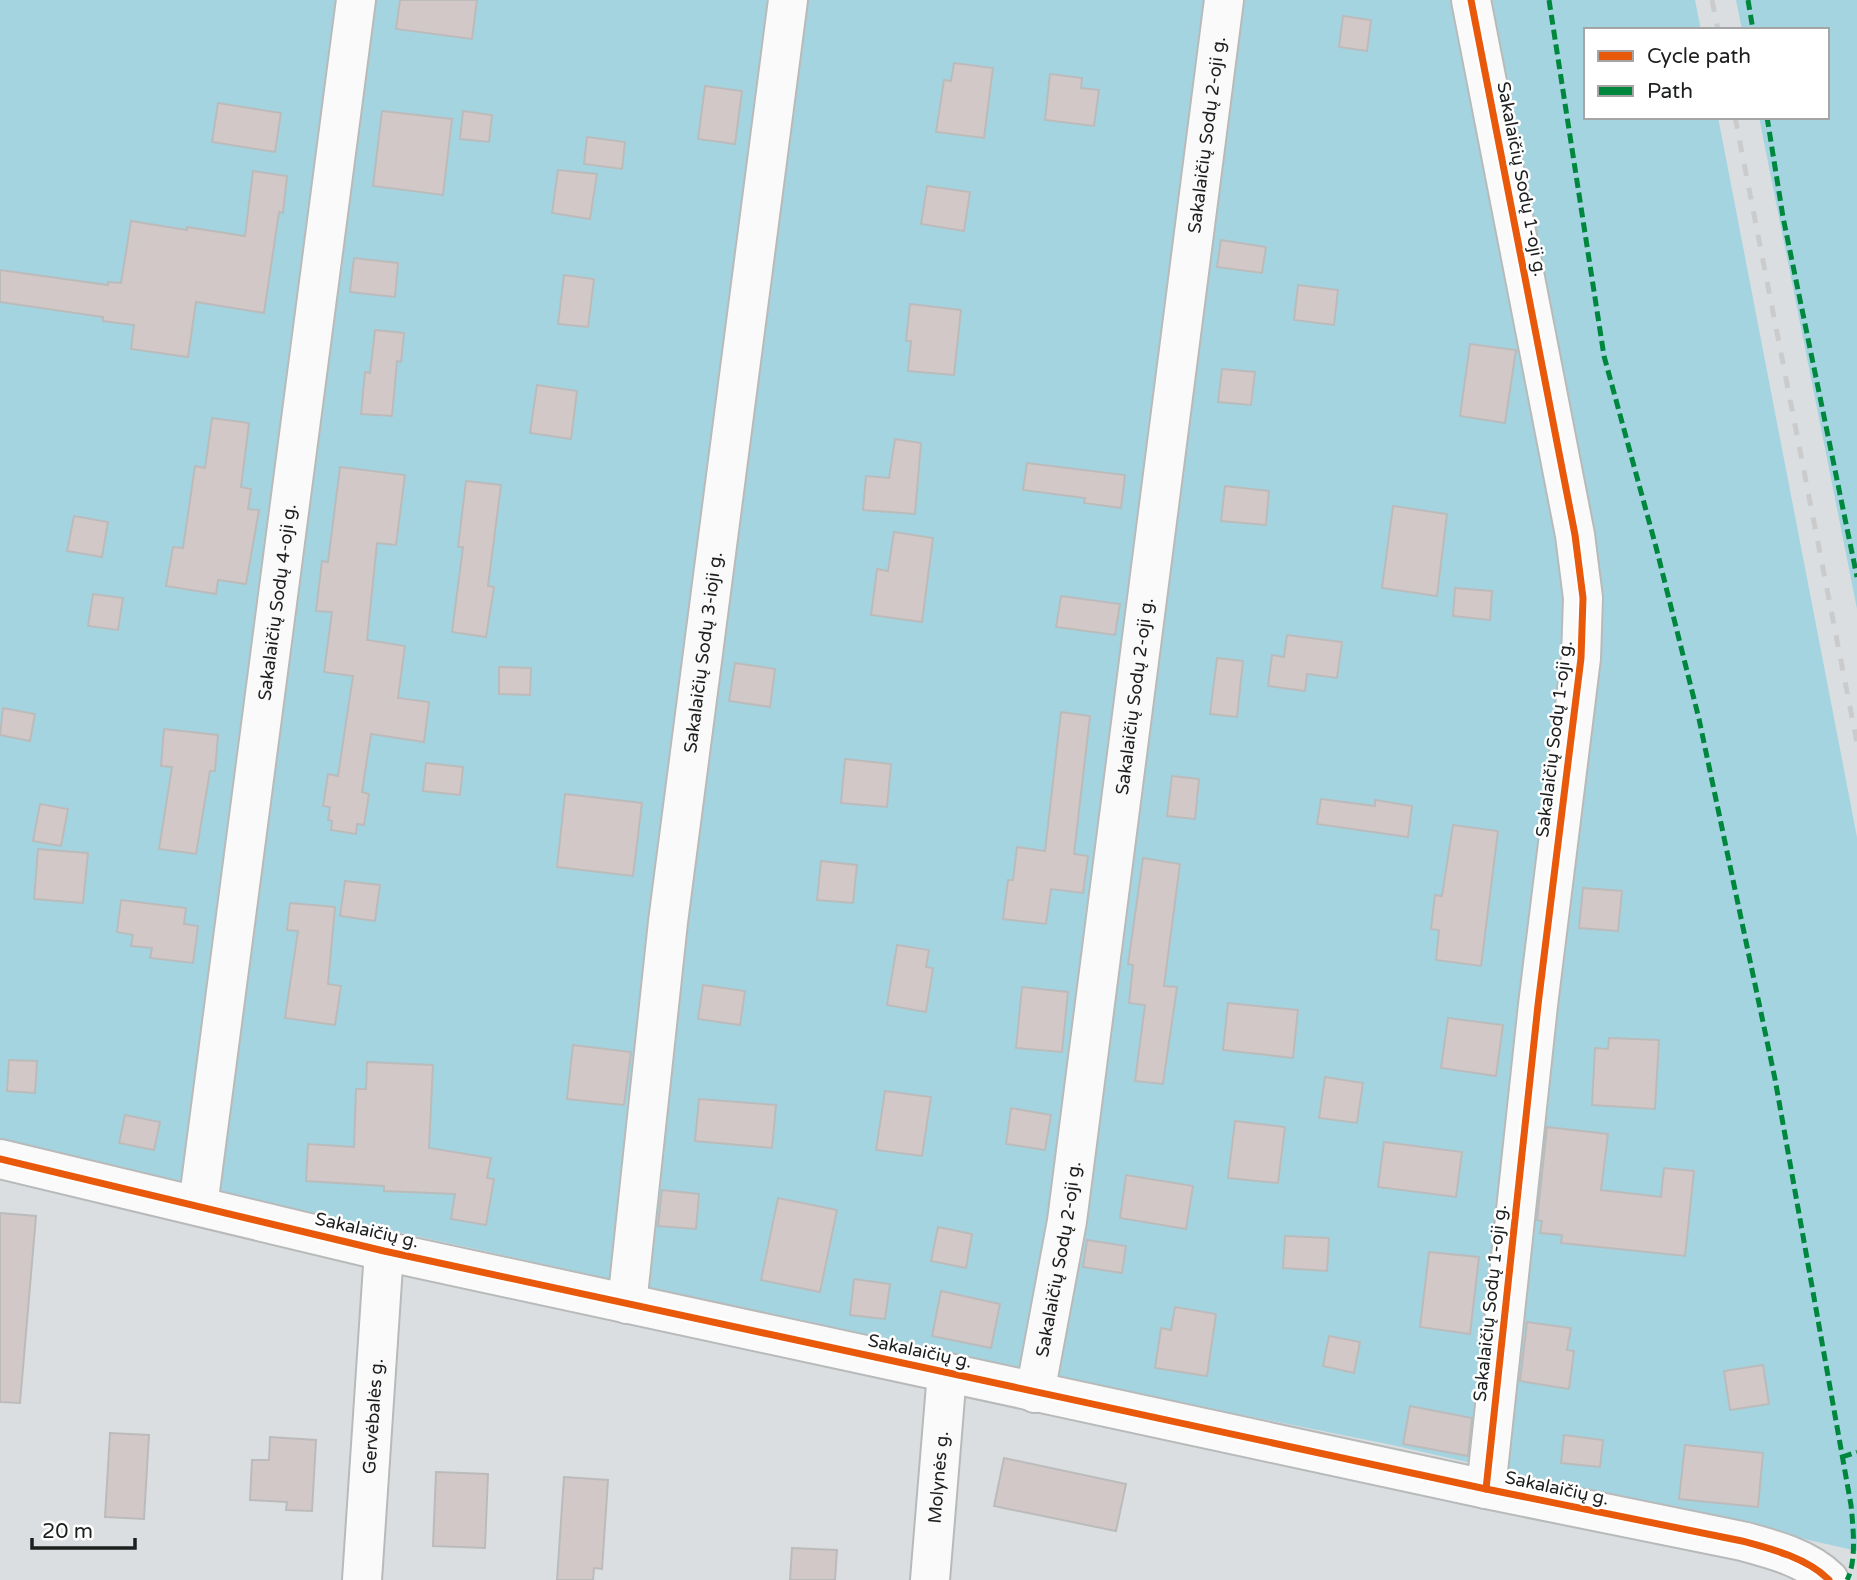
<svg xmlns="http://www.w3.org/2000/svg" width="1857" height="1580" viewBox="0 0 1857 1580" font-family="'Varela Round',sans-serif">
  <rect width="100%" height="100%" fill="#dbdee0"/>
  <g fill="#a5d4e1">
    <polygon points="0,0 1695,0 1701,30 1586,30 1586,117 1718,117 1857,837 1857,1551 1392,1445 1063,1379 0,1144"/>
    <polygon points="1736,0 1857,0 1857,609 1759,117 1827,117 1827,30 1742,30"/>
  </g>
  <g fill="#d2c8c7" stroke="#bbbbbc" stroke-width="2">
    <polygon points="400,0 477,0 472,39 396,29"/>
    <polygon points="1343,16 1371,20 1367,51 1339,47"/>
    <polygon points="954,63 993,68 984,138 936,132 944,80 951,81"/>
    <polygon points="1050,74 1082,78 1081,88 1099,90 1094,126 1045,120"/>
    <polygon points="705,86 742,91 735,144 698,139"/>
    <polygon points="218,103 281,113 275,152 212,142"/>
    <polygon points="382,111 452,119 443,195 373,186"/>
    <polygon points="463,111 492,115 489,142 460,139"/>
    <polygon points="587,137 625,142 622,169 584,164"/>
    <polygon points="558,170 597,174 590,219 552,213"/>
    <polygon points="253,171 287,176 283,213 279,212 264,313 196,302 188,357 131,349 134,325 103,321 103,317 0,302 0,270 108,285 108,282 121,283 131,221 187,230 187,227 245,236"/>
    <polygon points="927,186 970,192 964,231 921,224"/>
    <polygon points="1221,240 1266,247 1262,273 1217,267"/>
    <polygon points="354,258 398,263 395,297 350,292"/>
    <polygon points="564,275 594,279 588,327 558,324"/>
    <polygon points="1298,285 1338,290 1334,325 1294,320"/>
    <polygon points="910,304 961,310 954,375 908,371 911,341 906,341"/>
    <polygon points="375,330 404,333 401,362 397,361 392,416 361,414 365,372 370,373"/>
    <polygon points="1470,344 1516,350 1505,423 1460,416"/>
    <polygon points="1222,369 1255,372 1251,405 1218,402"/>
    <polygon points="537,385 577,391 571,439 530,433"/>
    <polygon points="212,418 249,423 241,487 251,489 248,509 259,510 246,584 218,580 216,594 166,586 173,547 183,548 195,466 205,468"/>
    <polygon points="895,439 921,443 915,514 863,510 866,476 889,478"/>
    <polygon points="1027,463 1125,475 1121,508 1084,503 1085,498 1023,490"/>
    <polygon points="340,467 405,475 396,545 377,543 367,640 405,646 398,698 429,702 424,742 371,734 362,792 369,794 364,825 357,824 356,834 331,830 332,821 328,820 330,807 323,806 328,774 338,776 353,676 324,672 332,612 316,611 322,561 328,562"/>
    <polygon points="466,481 501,485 488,586 494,587 486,637 452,632 463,547 458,547"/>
    <polygon points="1225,486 1269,491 1266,525 1221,521"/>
    <polygon points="1393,506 1447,514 1437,596 1382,588"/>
    <polygon points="74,516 108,522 102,557 67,551"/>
    <polygon points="894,532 933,538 922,622 871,615 877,569 888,571"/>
    <polygon points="1455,588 1492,591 1490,620 1453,616"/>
    <polygon points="93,594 123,598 118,630 88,626"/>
    <polygon points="1061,596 1120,604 1115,635 1056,627"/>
    <polygon points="1287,635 1342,642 1337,678 1307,674 1305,691 1268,686 1272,655 1284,657"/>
    <polygon points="1217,658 1243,661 1237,717 1210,714"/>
    <polygon points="735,663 775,669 770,707 729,701"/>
    <polygon points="499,667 531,668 530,695 499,694"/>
    <polygon points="3,708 35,714 30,741 0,735"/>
    <polygon points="1061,712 1090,716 1074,854 1088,856 1083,893 1051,889 1046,924 1003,919 1008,880 1013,880 1017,847 1045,851"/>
    <polygon points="164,729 218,735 215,771 210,771 196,854 159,849 172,767 161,766"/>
    <polygon points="845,759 891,764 887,807 841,803"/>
    <polygon points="426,763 463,767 460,795 423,791"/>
    <polygon points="1172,776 1199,779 1195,819 1167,816"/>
    <polygon points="565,794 642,803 633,876 557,867"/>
    <polygon points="1321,799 1375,806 1375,800 1412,806 1408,837 1317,824"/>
    <polygon points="40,804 68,809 61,846 33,841"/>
    <polygon points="1453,825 1498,831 1481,966 1436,960 1439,930 1431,929 1435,895 1442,896"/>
    <polygon points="38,849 88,853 83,903 34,899"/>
    <polygon points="1143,858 1180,864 1164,986 1177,987 1163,1084 1135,1081 1145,1005 1129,1003 1133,965 1128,964"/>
    <polygon points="821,861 857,865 853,903 817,900"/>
    <polygon points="345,881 380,885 375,921 340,916"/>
    <polygon points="1583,888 1622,891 1618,931 1579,928"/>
    <polygon points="121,900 186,908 184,924 198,926 193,963 150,958 152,948 131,946 133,935 117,932"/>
    <polygon points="290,903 335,907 328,984 341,986 335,1025 285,1018 298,931 287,930"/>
    <polygon points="897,945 929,950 926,967 933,968 926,1012 887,1005"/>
    <polygon points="703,985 745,991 740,1025 698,1019"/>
    <polygon points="1022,987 1068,992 1062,1052 1016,1048"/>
    <polygon points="1228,1003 1298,1010 1293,1058 1223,1050"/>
    <polygon points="1448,1018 1503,1025 1496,1076 1441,1068"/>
    <polygon points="1609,1038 1659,1040 1655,1109 1592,1105 1595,1048 1608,1049"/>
    <polygon points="573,1045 631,1052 624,1105 567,1099"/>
    <polygon points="9,1060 37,1061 35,1093 7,1091"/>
    <polygon points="367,1062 433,1065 429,1148 491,1158 487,1178 494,1179 486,1225 451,1219 455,1194 384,1191 384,1186 306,1181 308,1144 354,1147 356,1089 366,1089"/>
    <polygon points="1325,1077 1363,1083 1357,1123 1319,1118"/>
    <polygon points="885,1091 931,1097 922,1156 876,1150"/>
    <polygon points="699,1099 776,1105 772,1148 695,1141"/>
    <polygon points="1011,1108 1051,1115 1045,1150 1006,1144"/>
    <polygon points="125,1115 160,1122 154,1150 119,1143"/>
    <polygon points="1235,1121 1285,1127 1278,1183 1228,1178"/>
    <polygon points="1547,1127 1608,1134 1601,1190 1661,1197 1664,1168 1694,1171 1685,1256 1561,1243 1562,1235 1540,1233 1542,1221 1537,1220"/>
    <polygon points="1384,1142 1462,1152 1456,1197 1378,1187"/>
    <polygon points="1126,1175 1193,1186 1186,1229 1120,1218"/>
    <polygon points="662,1190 699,1194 696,1229 658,1226"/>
    <polygon points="778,1198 837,1210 820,1292 761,1280"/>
    <polygon points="0,1213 36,1216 20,1403 0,1402"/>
    <polygon points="938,1227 972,1234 966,1268 931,1261"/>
    <polygon points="1285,1236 1329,1238 1327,1271 1283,1268"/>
    <polygon points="1087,1240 1126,1246 1122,1273 1083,1267"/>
    <polygon points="1429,1252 1479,1257 1470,1334 1420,1327"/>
    <polygon points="854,1279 890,1284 885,1319 850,1315"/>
    <polygon points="941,1291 1000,1304 991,1348 932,1336"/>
    <polygon points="1175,1307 1216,1314 1207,1376 1155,1368 1161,1328 1171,1330"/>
    <polygon points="1527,1322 1571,1328 1567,1350 1574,1351 1569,1389 1520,1381"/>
    <polygon points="1329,1336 1360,1342 1354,1373 1323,1366"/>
    <polygon points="1763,1365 1769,1404 1730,1410 1724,1371"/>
    <polygon points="1410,1406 1472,1418 1468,1456 1403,1444"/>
    <polygon points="110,1433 149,1435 144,1519 105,1517"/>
    <polygon points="1564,1435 1603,1440 1600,1467 1561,1463"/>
    <polygon points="270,1437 316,1440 312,1511 286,1510 287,1502 250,1500 252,1460 269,1460"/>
    <polygon points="1685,1445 1763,1453 1758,1507 1679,1499"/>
    <polygon points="1004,1458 1126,1484 1116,1531 994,1506"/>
    <polygon points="436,1472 488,1474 485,1548 433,1546"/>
    <polygon points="564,1477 608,1480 602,1569 594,1568 593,1580 557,1580"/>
    <polygon points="792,1548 837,1550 835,1580 790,1580"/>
  </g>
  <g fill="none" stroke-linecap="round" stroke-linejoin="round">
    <defs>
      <g id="minor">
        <polyline points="1471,0 1575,535 1583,598 1581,658 1538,1005 1486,1489"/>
        <path d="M 0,1159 L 384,1251 L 1486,1489 L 1742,1541 C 1772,1549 1807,1558 1829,1580"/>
        <path id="s1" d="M 198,1206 L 356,0"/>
        <path id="s2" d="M 627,1304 L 668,922 L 788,0"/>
        <path id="s3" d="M 1035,1393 L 1067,1221 L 1224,0"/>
        <path id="s4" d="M 362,1580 L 384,1251"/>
        <path id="s5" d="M 930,1580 L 947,1373"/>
      </g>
    </defs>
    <use href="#minor" stroke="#b8baba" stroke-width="42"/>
    <use href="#minor" stroke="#fafafa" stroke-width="38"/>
    <g stroke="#cbcbcc" stroke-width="5" stroke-dasharray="12 12" stroke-linecap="butt">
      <polyline points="1712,0 1718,30"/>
      <polyline points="1735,117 1857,743"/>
    </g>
    <g stroke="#00873e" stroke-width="5" stroke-dasharray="10 5" stroke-linecap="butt">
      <path d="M 1549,0 L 1604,356 L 1656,547 L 1699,719 L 1775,1079 L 1851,1505 C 1853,1527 1857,1561 1847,1580"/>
      <polyline points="1748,0 1753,30"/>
      <polyline points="1767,117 1783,217 1857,577"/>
      <polyline points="1842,1457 1857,1452"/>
    </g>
    <defs>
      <g id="cycleway">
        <polyline points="1471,0 1575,535 1583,598 1581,658 1538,1005 1486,1489"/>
        <path d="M 0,1159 L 384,1251 L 1486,1489 L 1742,1541 C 1772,1549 1807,1558 1829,1580"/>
      </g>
    </defs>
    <use href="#cycleway" stroke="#fff" stroke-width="11"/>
    <use href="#cycleway" stroke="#e8590c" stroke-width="7"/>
  </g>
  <g text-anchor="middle" stroke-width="5" stroke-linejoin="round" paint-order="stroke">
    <g font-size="18" fill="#1d1f1f" stroke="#fff">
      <text dy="6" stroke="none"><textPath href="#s3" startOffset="1270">Sakalaičių Sodų 2-oji g.</textPath></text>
      <text transform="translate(1522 179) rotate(79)" y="6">Sakalaičių Sodų 1-oji g.</text>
      <text dy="6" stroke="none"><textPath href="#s1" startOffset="609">Sakalaičių Sodų 4-oji g.</textPath></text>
      <text dy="6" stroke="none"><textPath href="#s2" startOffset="656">Sakalaičių Sodų 3-ioji g.</textPath></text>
      <text dy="6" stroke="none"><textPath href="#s3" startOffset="704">Sakalaičių Sodų 2-oji g.</textPath></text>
      <text transform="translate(1554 739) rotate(-83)" y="6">Sakalaičių Sodų 1-oji g.</text>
      <text transform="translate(367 1230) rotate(13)" y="6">Sakalaičių g.</text>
      <text dy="6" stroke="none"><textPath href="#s3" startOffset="136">Sakalaičių Sodų 2-oji g.</textPath></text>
      <text transform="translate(1490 1303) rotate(-84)" y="6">Sakalaičių Sodų 1-oji g.</text>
      <text transform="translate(920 1351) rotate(12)" y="6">Sakalaičių g.</text>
      <text dy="6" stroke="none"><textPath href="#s4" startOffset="164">Gervėbalės g.</textPath></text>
      <text dy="6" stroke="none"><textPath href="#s5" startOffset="103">Molynės g.</textPath></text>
      <text transform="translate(1557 1488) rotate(12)" y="6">Sakalaičių g.</text>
    </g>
  </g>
  <rect x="1584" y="28" width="245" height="91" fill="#ffffff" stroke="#a5a5a5" stroke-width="2"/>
  <rect x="1598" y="51" width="35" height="10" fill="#e8590c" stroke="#a5a5a5" stroke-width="2"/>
  <text x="1647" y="63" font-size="21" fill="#1d1f1f">Cycle path</text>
  <rect x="1598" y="86" width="35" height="10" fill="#00873e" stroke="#a5a5a5" stroke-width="2"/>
  <text x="1647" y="98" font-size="21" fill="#1d1f1f">Path</text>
  <path d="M32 1538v10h103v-10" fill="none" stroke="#1d1f1f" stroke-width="3.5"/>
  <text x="42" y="1538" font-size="21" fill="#1d1f1f" stroke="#ffffff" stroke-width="5" paint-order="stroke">20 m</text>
</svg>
